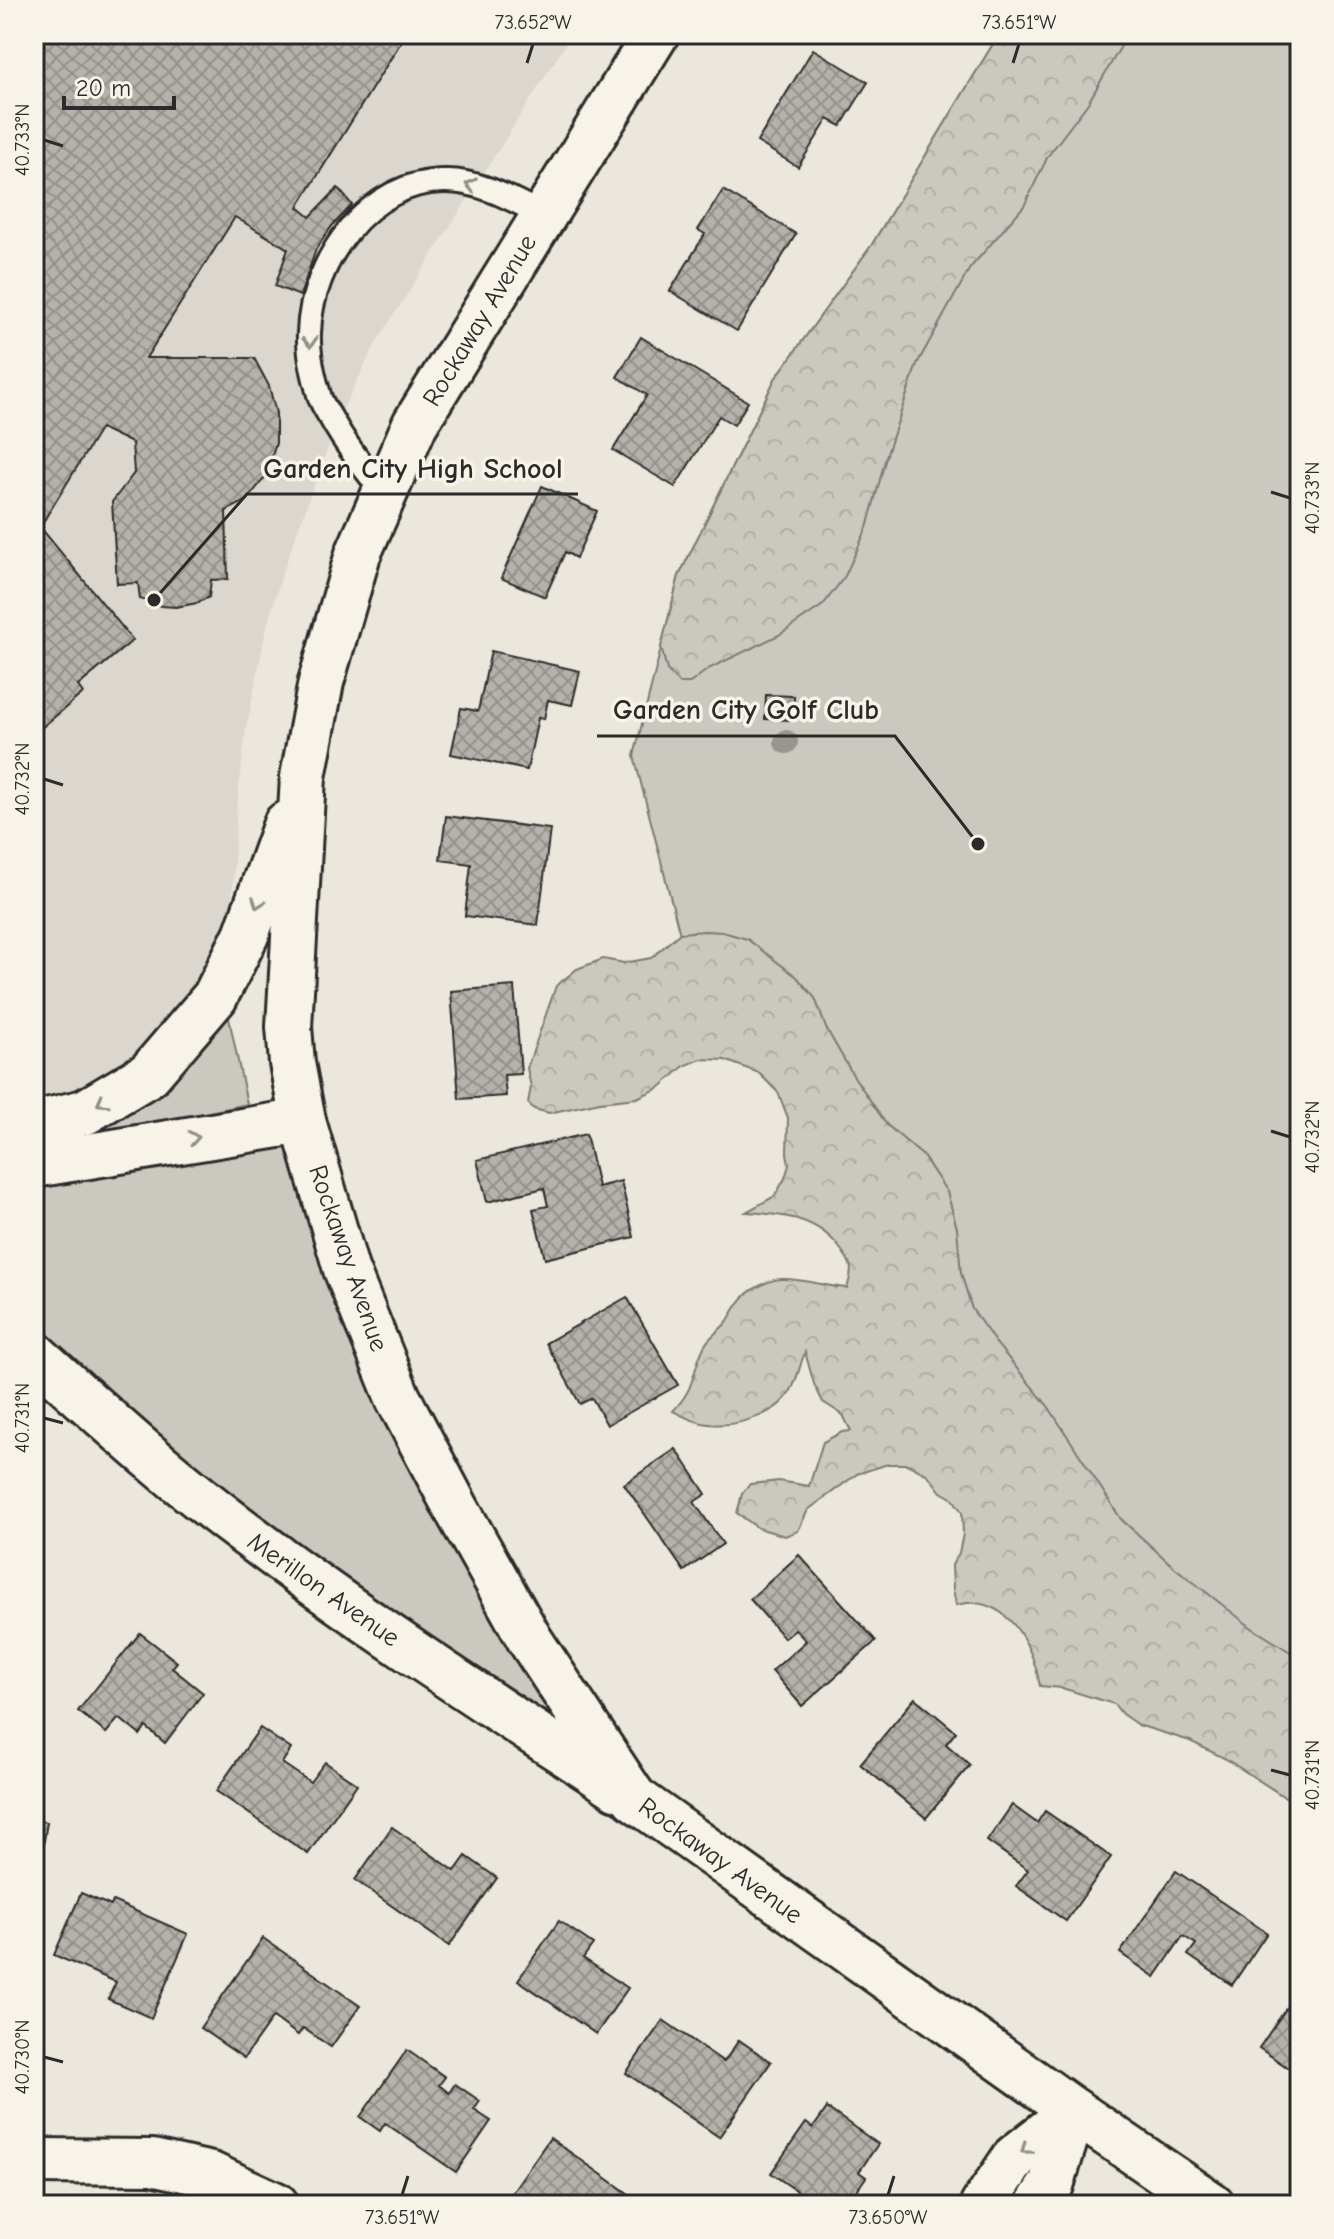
<svg xmlns="http://www.w3.org/2000/svg" width="1334" height="2239" viewBox="0 0 1334 2239" font-family="'Comic Neue',sans-serif">
  <defs>
    <pattern id="forest-crowns" width="20" height="18" patternUnits="userSpaceOnUse" patternTransform="scale(2)"><rect width="20" height="18" fill="#cbc8bf"/><path d="M2 6a3 3 0 1 1 6 0M12 15a3 3 0 1 1 6 0" fill="none" stroke="#aeaca4"/></pattern>
    <pattern id="building-cross-hatch" width="8" height="8" patternUnits="userSpaceOnUse" patternTransform="scale(2)"><rect width="8" height="8" fill="#b5b2ab"/><path d="M0 0l8 8M0 8l8-8" fill="none" stroke="#93918b"/></pattern>
  </defs>
  <rect width="100%" height="100%" fill="#ebe7dd"/>
  <filter id="ink" filterUnits="userSpaceOnUse"><feTurbulence type="fractalNoise" baseFrequency=".0125" numOctaves="2"/><feDisplacementMap in="SourceGraphic" scale="16" xChannelSelector="R" yChannelSelector="G"/><feConvolveMatrix kernelMatrix="1 2 1 2 8 2 1 2 1" color-interpolation-filters="sRGB"/></filter>
  <g filter="url(#ink)">
    <polygon fill="#dbd7ce" points="34,34 572,34 375,345 339,417 283,571 266,629 246,730 237,804 231,921 217,964 147,1057 34,1115"/>
    <g fill="#cbc8bf" stroke="#7b7a75" stroke-width="2">
      <polygon points="999,34 1300,34 1300,1779 801,1116 759,1073 694,989 634,756 679,576 775,379 871,246"/>
      <polygon points="226,1004 247,1104 84,1139 110,1123"/>
      <polygon points="296,1137 367,1376 407,1465 512,1652 568,1735 340,1579 128,1412 34,1326 34,1175"/>
    </g>
    <g fill="url(#forest-crowns)" stroke="#7b7a75" stroke-width="2">
      <polygon points="999,34 1128,34 1088,103 1048,156 1024,206 970,268 917,364 886,457 867,528 845,576 823,605 779,635 708,669 690,683 679,683 667,670 661,647 679,576 775,379 871,246"/>
      <path d="M 705,931 L 723,932 L 747,939 L 797,977 L 815,998 L 826,1028 L 853,1075 L 887,1125 L 923,1156 L 947,1192 L 957,1228 L 961,1273 L 972,1309 L 995,1342 L 1048,1406 L 1121,1519 L 1174,1567 L 1252,1628 L 1300,1658 L 1300,1803 L 1283,1796 L 1226,1759 L 1190,1741 L 1138,1725 L 1122,1714 L 1114,1704 L 1062,1688 L 1040,1686 C 1034,1652 1015,1607 975,1603 C 969,1602 962,1604 956,1605 L 953,1589 L 952,1565 L 959,1553 L 963,1534 L 962,1512 L 953,1499 L 941,1492 L 928,1475 L 907,1464 L 888,1464 L 857,1474 L 808,1510 L 798,1531 L 785,1536 L 758,1528 L 737,1513 L 742,1494 L 750,1484 L 779,1481 L 809,1486 L 823,1442 L 842,1432 L 851,1431 L 843,1415 L 823,1402 L 814,1384 L 805,1352 C 799,1367 796,1387 785,1399 C 769,1417 733,1427 709,1424 C 696,1423 685,1417 673,1411 C 695,1388 691,1377 702,1351 C 707,1338 717,1333 726,1323 C 732,1315 736,1305 743,1298 C 749,1290 771,1279 781,1279 C 804,1278 825,1287 847,1288 C 854,1267 852,1264 839,1247 C 816,1217 781,1214 746,1212 L 775,1196 L 785,1178 L 789,1165 L 787,1153 L 788,1118 L 778,1092 L 759,1073 L 725,1060 L 701,1059 L 684,1066 L 659,1088 L 637,1098 L 600,1102 L 549,1113 L 534,1109 L 528,1103 L 531,1087 L 527,1068 L 556,986 L 577,969 L 603,959 L 624,963 L 651,958 L 680,933 Z"/>
    </g>
    <g fill="url(#building-cross-hatch)" stroke="#2b2b2b" stroke-width="2">
      <polygon points="34,34 406,34 298,207 310,217 338,188 352,205 332,226 316,249 300,296 275,286 288,249 235,217 146,358 254,358 269,386 276,413 276,443 266,476 246,501 226,511 228,579 211,580 209,597 197,603 176,607 161,606 140,599 138,583 117,584 112,502 134,473 132,443 101,428 40,527 133,640 78,686 83,693 34,734"/>
      <polygon points="813,49 868,82 841,126 828,119 798,167 757,142"/>
      <polygon points="723,190 796,234 737,331 670,291 705,234 698,230"/>
      <polygon points="641,337 748,402 734,425 719,416 675,487 613,450 647,395 617,377"/>
      <polygon points="542,486 597,511 576,558 565,552 545,597 501,578"/>
      <polygon points="491,651 580,671 572,705 548,700 544,719 538,718 527,770 451,754 461,708 478,711"/>
      <polygon points="766,695 794,696 793,720 765,719"/>
      <polygon points="446,816 550,829 538,925 465,916 471,864 440,860"/>
      <polygon points="514,986 521,1074 504,1075 506,1096 459,1099 451,991"/>
      <polygon points="586,1134 598,1187 621,1181 634,1237 545,1259 533,1209 548,1206 544,1188 487,1202 477,1160"/>
      <polygon points="627,1297 678,1385 607,1425 592,1398 580,1404 546,1343"/>
      <polygon points="676,1449 706,1494 694,1502 723,1544 684,1571 624,1484"/>
      <polygon points="799,1555 876,1641 802,1706 772,1671 806,1641 795,1629 784,1638 750,1599"/>
      <polygon points="140,1633 177,1662 172,1668 203,1693 165,1743 146,1727 140,1735 119,1718 106,1733 78,1711"/>
      <polygon points="915,1698 956,1732 946,1744 970,1765 926,1818 860,1764"/>
      <polygon points="260,1728 291,1749 282,1763 310,1782 325,1762 357,1784 308,1854 216,1791"/>
      <polygon points="1012,1805 1037,1823 1045,1811 1111,1857 1066,1921 1016,1886 1028,1870 987,1841"/>
      <polygon points="34,1820 47,1822 43,1847 34,1861"/>
      <polygon points="392,1827 455,1871 466,1856 497,1878 449,1946 355,1880"/>
      <polygon points="1176,1871 1267,1933 1232,1985 1188,1955 1196,1944 1183,1936 1155,1977 1120,1953"/>
      <polygon points="81,1893 111,1906 113,1901 188,1934 151,2018 108,1999 116,1982 54,1955"/>
      <polygon points="559,1921 593,1944 583,1958 628,1988 596,2034 518,1980"/>
      <polygon points="263,1938 360,2006 331,2047 303,2028 298,2035 273,2017 244,2058 200,2028"/>
      <polygon points="1300,1988 1300,2076 1259,2048"/>
      <polygon points="663,2020 724,2062 739,2040 771,2062 719,2137 626,2073"/>
      <polygon points="407,2050 445,2077 439,2085 449,2093 455,2084 480,2101 474,2110 491,2121 456,2172 385,2123 380,2131 360,2117"/>
      <polygon points="827,2108 878,2144 859,2172 866,2177 847,2205 817,2205 771,2173 806,2123 813,2128"/>
      <polygon points="550,2138 643,2204 642,2205 503,2205"/>
    </g>
    <g fill="none" stroke-linecap="round" stroke-linejoin="round">
      <defs>
        <path id="lane" d="M 385,494 C 365,470 347,447 332,420 C 328,413 323,406 320,398 C 314,378 308,354 309,333 C 311,261 369,180 446,181 C 481,181 513,200 543,215"/>
        <g id="street">
          <polyline points="34,2161 152,2162 211,2175 276,2205"/>
          <polyline points="983,2205 1015,2157 1074,2111 1051,2185 1038,2205"/>
        </g>
        <g id="secondary">
          <polyline points="656,34 415,424 358,554 321,682 303,777 289,1027 292,1063 303,1121 346,1269 398,1398 456,1508 530,1640 634,1798 1074,2111 1212,2205"/>
          <polyline points="34,1124 85,1112 149,1074 215,997 246,935 286,824"/>
          <polyline points="34,1165 303,1121"/>
          <path d="M 34,1354 C 105,1418 175,1482 252,1538 C 370,1627 495,1707 618,1788"/>
        </g>
      </defs>
      <use href="#lane" stroke="#2b2b2b" stroke-width="28"/>
      <use href="#street" stroke="#2b2b2b" stroke-width="50"/>
      <use href="#secondary" stroke="#2b2b2b" stroke-width="50"/>
      <use href="#lane" stroke="#f7f3e8" stroke-width="22"/>
      <use href="#street" stroke="#f7f3e8" stroke-width="44"/>
      <use href="#secondary" stroke="#f7f3e8" stroke-width="44"/>
    </g>
    <circle fill="#97958f" cx="786" cy="742" r="12"/>
    <defs><path id="oneway-chevron" d="M-2-3.5L2.5 0L-2 3.5" fill="none" stroke-width="1.6" stroke-linecap="round" stroke-linejoin="round" transform="scale(2)"/></defs>
    <g stroke="#918f8a">
      <use href="#oneway-chevron" transform="translate(471 185) rotate(-168)"/>
      <use href="#oneway-chevron" transform="translate(310 342) rotate(87)"/>
      <use href="#oneway-chevron" transform="translate(258 903) rotate(110)"/>
      <use href="#oneway-chevron" transform="translate(102 1102) rotate(149)"/>
      <use href="#oneway-chevron" transform="translate(194 1138) rotate(-9)"/>
      <use href="#oneway-chevron" transform="translate(1026 2149) rotate(143)"/>
    </g>
  </g>
  <path fill="none" stroke="#2b2b2b" stroke-width="3" d="M 527,63 L 533,44M 1013,63 L 1019,44M 44,140 L 63,146M 1271,492 L 1290,498M 44,779 L 63,785M 1271,1131 L 1290,1137M 44,1418 L 63,1423M 1271,1770 L 1290,1775M 44,2057 L 63,2062M 402,2195 L 408,2176M 888,2195 L 894,2176"/>
  <g text-anchor="middle" stroke-width="7" stroke-linejoin="round" paint-order="stroke">
    <g font-size="26" fill="#2b2b2b" stroke="#f7f3e8">
      <text transform="translate(479 320) rotate(-59)" y="9">Rockaway Avenue</text>
      <text transform="translate(349 1258) rotate(71)" y="9">Rockaway Avenue</text>
      <text transform="translate(324 1589) rotate(35)" y="9">Merillon Avenue</text>
      <text transform="translate(721 1860) rotate(36)" y="9">Rockaway Avenue</text>
    </g>
  </g>
  <path fill="none" stroke="#2b2b2b" stroke-width="3" d="M154 600L247 494H578M978 844L895 736H597"/>
  <g fill="#2b2b2b" stroke="#f7f3e8" stroke-width="3">
    <circle cx="154" cy="600" r="8"/>
    <circle cx="978" cy="844" r="8"/>
  </g>
  <g font-size="28" text-anchor="middle" font-weight="bold" fill="#2b2b2b" stroke="#f7f3e8" stroke-width="7" stroke-linejoin="round" paint-order="stroke">
    <text x="413" y="478">Garden City High School</text>
    <text x="746" y="719">Garden City Golf Club</text>
  </g>
  <rect width="1334" height="2239" fill="none" stroke="#f7f3e8" stroke-width="88"/>
  <path d="M64 96v12h110v-12" fill="none" stroke="#2b2b2b" stroke-width="4"/>
  <text x="76" y="96" font-size="24" fill="#2b2b2b" stroke="#f7f3e8" stroke-width="6" paint-order="stroke">20 m</text>
  <rect x="44" y="44" width="1246" height="2151" fill="none" stroke="#2b2b2b" stroke-width="3"/>
  <g font-size="20" text-anchor="middle" fill="#2b2b2b">
    <text x="533" y="29">73.652°W</text>
    <text x="1019" y="29">73.651°W</text>
    <text transform="translate(22 140) rotate(-90)" y="7">40.733°N</text>
    <text transform="translate(1312 498) rotate(-90)" y="7">40.733°N</text>
    <text transform="translate(22 779) rotate(-90)" y="7">40.732°N</text>
    <text transform="translate(1312 1137) rotate(-90)" y="7">40.732°N</text>
    <text transform="translate(22 1418) rotate(-90)" y="7">40.731°N</text>
    <text transform="translate(1312 1775) rotate(-90)" y="7">40.731°N</text>
    <text transform="translate(22 2057) rotate(-90)" y="7">40.730°N</text>
    <text x="402" y="2224">73.651°W</text>
    <text x="888" y="2224">73.650°W</text>
  </g>
</svg>
